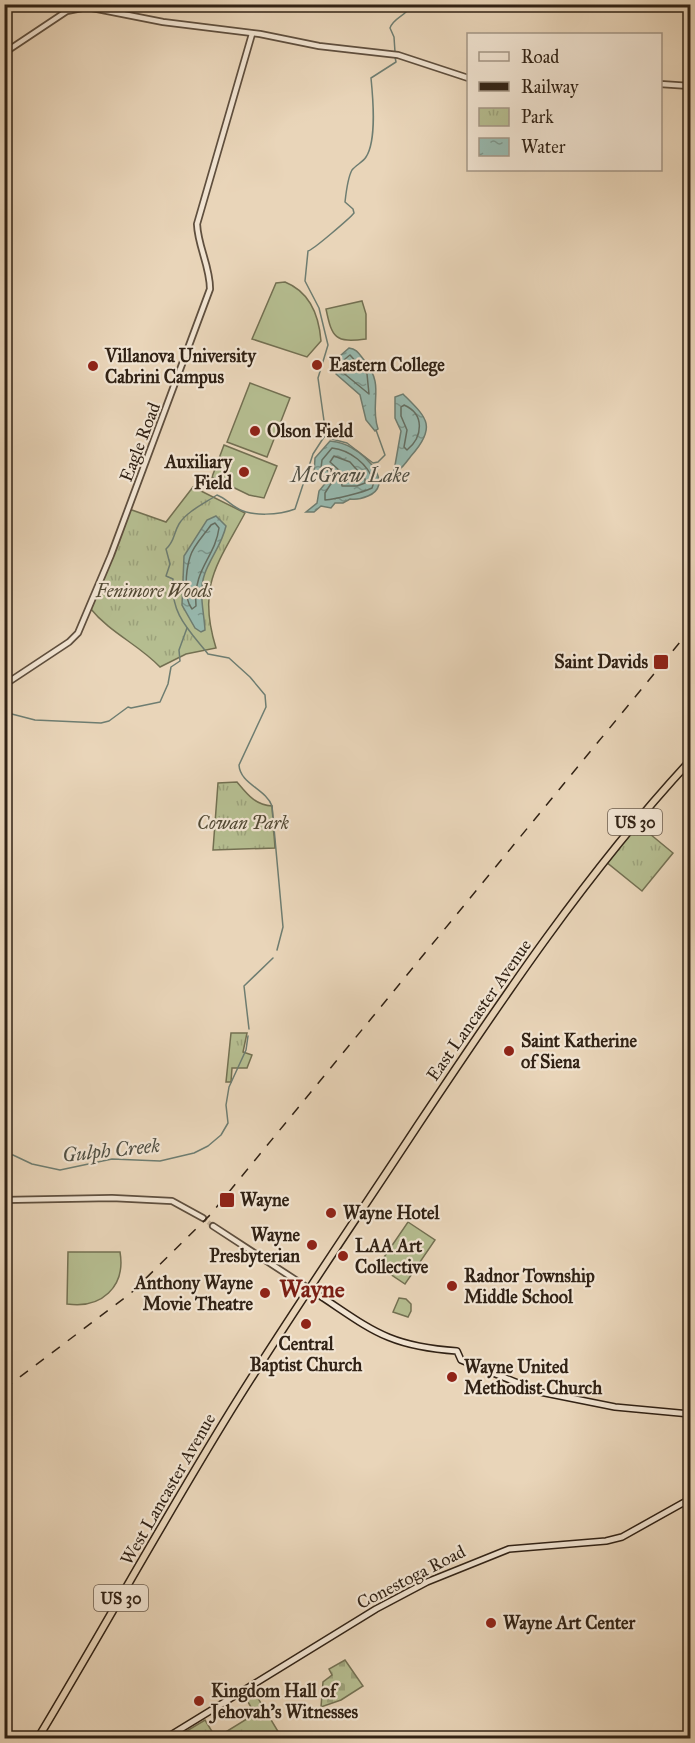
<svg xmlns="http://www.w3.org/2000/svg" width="695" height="1743" viewBox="0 0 695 1743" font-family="'IM FELL Great Primer',serif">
  <defs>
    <pattern id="cemetery-stones" width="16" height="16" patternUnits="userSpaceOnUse" patternTransform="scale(1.5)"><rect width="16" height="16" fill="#b5bd90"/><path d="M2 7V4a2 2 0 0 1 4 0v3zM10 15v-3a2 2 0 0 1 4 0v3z" fill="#9ca27b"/></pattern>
    <pattern id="park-tufts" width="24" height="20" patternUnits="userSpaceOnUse" patternTransform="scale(1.5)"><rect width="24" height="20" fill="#b5bd90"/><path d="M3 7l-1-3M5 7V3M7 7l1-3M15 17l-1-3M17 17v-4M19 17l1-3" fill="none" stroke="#9ca27b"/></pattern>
    <pattern id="water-ripples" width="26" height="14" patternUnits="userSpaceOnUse" patternTransform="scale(1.5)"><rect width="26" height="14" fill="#97b9af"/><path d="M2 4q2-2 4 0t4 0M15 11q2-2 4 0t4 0" fill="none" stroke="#7c968d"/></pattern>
  </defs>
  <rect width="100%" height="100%" fill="#e9d5b9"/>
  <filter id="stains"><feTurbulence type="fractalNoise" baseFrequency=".00333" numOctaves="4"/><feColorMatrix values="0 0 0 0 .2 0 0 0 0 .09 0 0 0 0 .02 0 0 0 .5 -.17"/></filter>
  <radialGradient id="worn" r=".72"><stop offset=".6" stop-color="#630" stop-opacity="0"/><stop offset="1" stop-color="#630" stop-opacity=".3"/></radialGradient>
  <g fill="#b5bd90" stroke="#737052" stroke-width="1.5">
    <path d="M 285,282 C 310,292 319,316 321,341 L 307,357 L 252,339 L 276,283 Z"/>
    <path d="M 362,301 L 366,314 L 366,339 C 335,343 332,338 326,309 Z"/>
    <polygon points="250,383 290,398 267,457 227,442"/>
    <polygon points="224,445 277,466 264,498 249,495 212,477"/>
    <polygon points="408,1222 435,1240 405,1284 378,1266"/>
    <path d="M 68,1252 L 120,1252 C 126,1287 101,1309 67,1304 Z"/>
    <polygon points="399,1298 406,1299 411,1304 411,1311 408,1317 393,1312"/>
  </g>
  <polygon fill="url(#cemetery-stones)" stroke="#737052" stroke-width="1.5" points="345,1660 363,1686 341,1700 321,1707 323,1682 332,1675 329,1669"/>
  <g fill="url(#park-tufts)" stroke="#737052" stroke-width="1.5">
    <path d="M 193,487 L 245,513 C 217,565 197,586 216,648 L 186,654 L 160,667 C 138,644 110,633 90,608 L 129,509 L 166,522 Z"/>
    <path d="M 237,782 C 247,794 255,805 272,806 L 275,848 L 213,850 L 218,783 Z"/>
    <polygon points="633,824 639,825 673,853 642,891 605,861"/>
    <polygon points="231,1033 247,1033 243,1052 252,1055 247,1068 232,1068 231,1082 226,1082"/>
    <polygon points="253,1690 282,1738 175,1738 205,1720 216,1738 255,1714 244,1695"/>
  </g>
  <g fill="url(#water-ripples)" stroke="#6e7d71" stroke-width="1.5">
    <path d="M 349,348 C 357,349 359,354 364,360 C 386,386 369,402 378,429 L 375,431 L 366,420 L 360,395 L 336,374 L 340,356 Z"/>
    <path d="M 403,394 C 426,417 438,426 411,456 C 406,462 402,470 394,471 L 401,431 L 395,418 L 395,397 Z"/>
    <path d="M 330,441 C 338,442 346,444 352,448 C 368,456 394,485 368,496 C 361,499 357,500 350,499 L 343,503 L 335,503 L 331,508 L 321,506 L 314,512 L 306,512 L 317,503 L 319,491 L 328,480 L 325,476 L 317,478 L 314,474 L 315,458 Z"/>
    <path d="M 216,516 L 226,526 C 222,544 211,557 205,573 C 198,592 204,611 205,630 L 201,632 L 195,628 L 182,605 L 184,556 L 207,520 Z"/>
  </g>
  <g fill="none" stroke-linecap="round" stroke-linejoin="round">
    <g stroke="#646e62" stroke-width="1.5">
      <polygon points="350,355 367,374 369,394 341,371 345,359"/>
      <path d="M 404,405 C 425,414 423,437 407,450 L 404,447 L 407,430 L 401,416 L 401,407 Z"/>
      <path d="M 332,448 C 350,450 368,464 374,482 L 372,488 C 362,493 335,499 325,500 L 325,493 L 334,479 L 331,472 L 321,468 L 322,460 Z"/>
      <polygon points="334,456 350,462 365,479 365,483 357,486 342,486 340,471 330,462"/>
      <path d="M 215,523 L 219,528 C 215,558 193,568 196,606 L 192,609 C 183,598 186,570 190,557 C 193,546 204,535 211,525 Z"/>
    </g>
    <g stroke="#6e7d71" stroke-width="1.5">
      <path d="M 395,52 L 394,37 L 390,28 C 394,17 407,16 412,4"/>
      <polyline points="324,437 347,443 373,463 378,462 385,455 376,430"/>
      <polyline points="4,712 35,720 101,723 109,721 128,707 131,708 160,702 168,684 171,667 180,661 179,650 187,628"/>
      <path d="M 277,950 L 283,927 L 272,806 C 266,789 240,784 239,765 L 266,707 L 265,695 L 250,677 L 229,658 L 208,654 C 188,629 170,613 173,579 L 166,576 L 170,564 L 166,549 C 175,541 173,534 179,524 C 186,512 205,503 217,495 C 225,498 230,504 237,508 C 251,517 280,515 295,509 L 313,454 L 324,437 L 325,428 L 318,378 L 328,345 L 319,308 L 305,281 L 308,251 C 313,250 350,218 354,213 L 353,209 L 345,202 C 346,193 348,177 352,170 C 356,165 363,162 366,157 C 377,140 373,98 371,78 L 396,62 L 395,57"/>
      <polyline points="249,1029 244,986 273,958"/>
      <polyline points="4,1155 13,1155 32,1164 60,1170 112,1159 160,1161 194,1153 208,1146 221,1135 228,1123 226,1105 229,1087 246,1050 248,1036"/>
    </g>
    <polyline stroke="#c4b198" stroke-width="4.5" stroke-dasharray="4.5 2" stroke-linecap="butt" points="203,1218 213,1226"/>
    <defs>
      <g id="tertiary">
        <polyline points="4,53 67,11 87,7 163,22 260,34 319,46 398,55 468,78"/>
        <polyline points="660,84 690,86"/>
        <path d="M 4,685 L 69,642 L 78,633 L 111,555 L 210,289 C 210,266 198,247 197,224 L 252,34"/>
        <polyline points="4,1200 112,1198 172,1201 203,1218"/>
        <polyline points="213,1226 308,1288"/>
      </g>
      <g id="secondary">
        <path d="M 308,1288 C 368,1326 382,1346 457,1351 L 461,1360 L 540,1392 L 615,1407 L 690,1414"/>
        <polyline points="166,1738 376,1609 427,1582 509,1549 606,1541 622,1537 690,1499"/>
      </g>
      <path id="trunk" d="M 38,1738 C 103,1630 164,1519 230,1412 C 290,1315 355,1221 418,1125 C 502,999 587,872 690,761"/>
    </defs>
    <use href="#tertiary" stroke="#5f4f3e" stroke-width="8"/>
    <use href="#secondary" stroke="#312215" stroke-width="8"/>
    <use href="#trunk" stroke="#312215" stroke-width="9"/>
    <use href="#tertiary" stroke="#f1e4d2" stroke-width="4.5"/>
    <use href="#secondary" stroke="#f1e4d2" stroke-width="5"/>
    <use href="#trunk" stroke="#e9d5b9" stroke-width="6"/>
    <polyline stroke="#312215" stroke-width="1.5" stroke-dasharray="10 10" stroke-linecap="butt" points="4,1389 131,1293 210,1215 690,630"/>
  </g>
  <g fill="#8f2418" stroke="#f1e4d2" stroke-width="2">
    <circle cx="317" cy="365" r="6"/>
    <circle cx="93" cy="366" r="6"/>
    <circle cx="255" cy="431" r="6"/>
    <circle cx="244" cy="472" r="6"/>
    <rect x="653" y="654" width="16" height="16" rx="3"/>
    <circle cx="509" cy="1051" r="6"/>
    <rect x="219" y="1192" width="16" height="16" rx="3"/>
    <circle cx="331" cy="1213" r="6"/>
    <circle cx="312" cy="1245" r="6"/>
    <circle cx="343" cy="1256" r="6"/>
    <circle cx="452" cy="1286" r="6"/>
    <circle cx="265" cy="1293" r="6"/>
    <circle cx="306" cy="1324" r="6"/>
    <circle cx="452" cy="1377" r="6"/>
    <circle cx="491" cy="1623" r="6"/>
    <circle cx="199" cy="1701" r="6"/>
  </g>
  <g text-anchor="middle" stroke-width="4.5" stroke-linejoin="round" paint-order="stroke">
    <g fill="#f1e4d2" stroke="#6b5c4e" stroke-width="1.5">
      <rect x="608" y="809" width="54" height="26" rx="4.5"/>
      <rect x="94" y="1585" width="54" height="26" rx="4.5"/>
    </g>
    <g font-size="16" font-weight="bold" fill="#312215">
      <text x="635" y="828">US 30</text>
      <text x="121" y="1604">US 30</text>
    </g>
    <g font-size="18" font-weight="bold" fill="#312215" stroke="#f1e4d2" text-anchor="start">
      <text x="105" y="362">Villanova University<tspan x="105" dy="21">Cabrini Campus</tspan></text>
      <text x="329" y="371">Eastern College</text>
      <text x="267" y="437">Olson Field</text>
      <text x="232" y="468" text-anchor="end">Auxiliary<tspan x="232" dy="21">Field</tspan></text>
      <text x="648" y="668" text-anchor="end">Saint Davids</text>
      <text x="521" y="1047">Saint Katherine<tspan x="521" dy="21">of Siena</tspan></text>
      <text x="240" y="1206">Wayne</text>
      <text x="343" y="1219">Wayne Hotel</text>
      <text x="300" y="1241" text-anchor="end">Wayne<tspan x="300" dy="21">Presbyterian</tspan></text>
      <text x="355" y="1252">LAA Art<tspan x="355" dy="21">Collective</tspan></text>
      <text x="464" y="1282">Radnor Township<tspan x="464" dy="21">Middle School</tspan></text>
      <text x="253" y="1289" text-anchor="end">Anthony Wayne<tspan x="253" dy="21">Movie Theatre</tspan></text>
      <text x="306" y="1350" text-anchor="middle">Central<tspan x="306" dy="21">Baptist Church</tspan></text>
      <text x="464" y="1373">Wayne United<tspan x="464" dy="21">Methodist Church</tspan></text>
      <text x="503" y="1629">Wayne Art Center</text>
      <text x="211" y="1697">Kingdom Hall of<tspan x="211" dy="21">Jehovah's Witnesses</tspan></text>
    </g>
    <g font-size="18" fill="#312215" stroke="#f1e4d2">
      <text transform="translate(140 442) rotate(-69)" y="6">Eagle Road</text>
      <text transform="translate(479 1010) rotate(-55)" y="6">East Lancaster Avenue</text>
      <text transform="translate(168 1489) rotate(-60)" y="6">West Lancaster Avenue</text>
      <text transform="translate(411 1577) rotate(-27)" y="6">Conestoga Road</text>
    </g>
    <g font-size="18" font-style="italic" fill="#524934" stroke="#f1e4d2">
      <text x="154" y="597">Fenimore Woods</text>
      <text x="243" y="829">Cowan Park</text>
    </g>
    <g font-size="20" font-style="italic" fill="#504f43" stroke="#f1e4d2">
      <text x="350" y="482">McGraw Lake</text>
      <text transform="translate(111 1150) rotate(-6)" y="7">Gulph Creek</text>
    </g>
    <g font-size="24" font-weight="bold" fill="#7a1f14" stroke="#f1e4d2">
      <text x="312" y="1297">Wayne</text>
    </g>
  </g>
  <rect width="695" height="1743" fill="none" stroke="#e9d5b9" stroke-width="24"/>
  <rect x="6" y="6" width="683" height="1731" fill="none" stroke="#312215" stroke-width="3"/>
  <rect x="12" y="12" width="671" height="1719" fill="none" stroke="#312215" stroke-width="1.5"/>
  <rect x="467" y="33" width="195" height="138" fill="#f1e4d2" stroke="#a49686" stroke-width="1.5"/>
  <rect x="479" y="52" width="30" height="9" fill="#f1e4d2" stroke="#a49686" stroke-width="1.5"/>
  <text x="521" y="63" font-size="18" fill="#312215">Road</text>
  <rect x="479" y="82" width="30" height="9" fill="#312215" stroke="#a49686" stroke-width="1.5"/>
  <text x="521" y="93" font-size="18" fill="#312215">Railway</text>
  <rect x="479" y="108" width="30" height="18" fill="url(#park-tufts)" stroke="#a49686" stroke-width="1.5"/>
  <text x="521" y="123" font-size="18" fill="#312215">Park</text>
  <rect x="479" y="138" width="30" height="18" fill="url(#water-ripples)" stroke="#a49686" stroke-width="1.5"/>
  <text x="521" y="153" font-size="18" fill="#312215">Water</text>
  <rect width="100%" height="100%" filter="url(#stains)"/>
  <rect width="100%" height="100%" fill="url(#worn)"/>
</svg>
